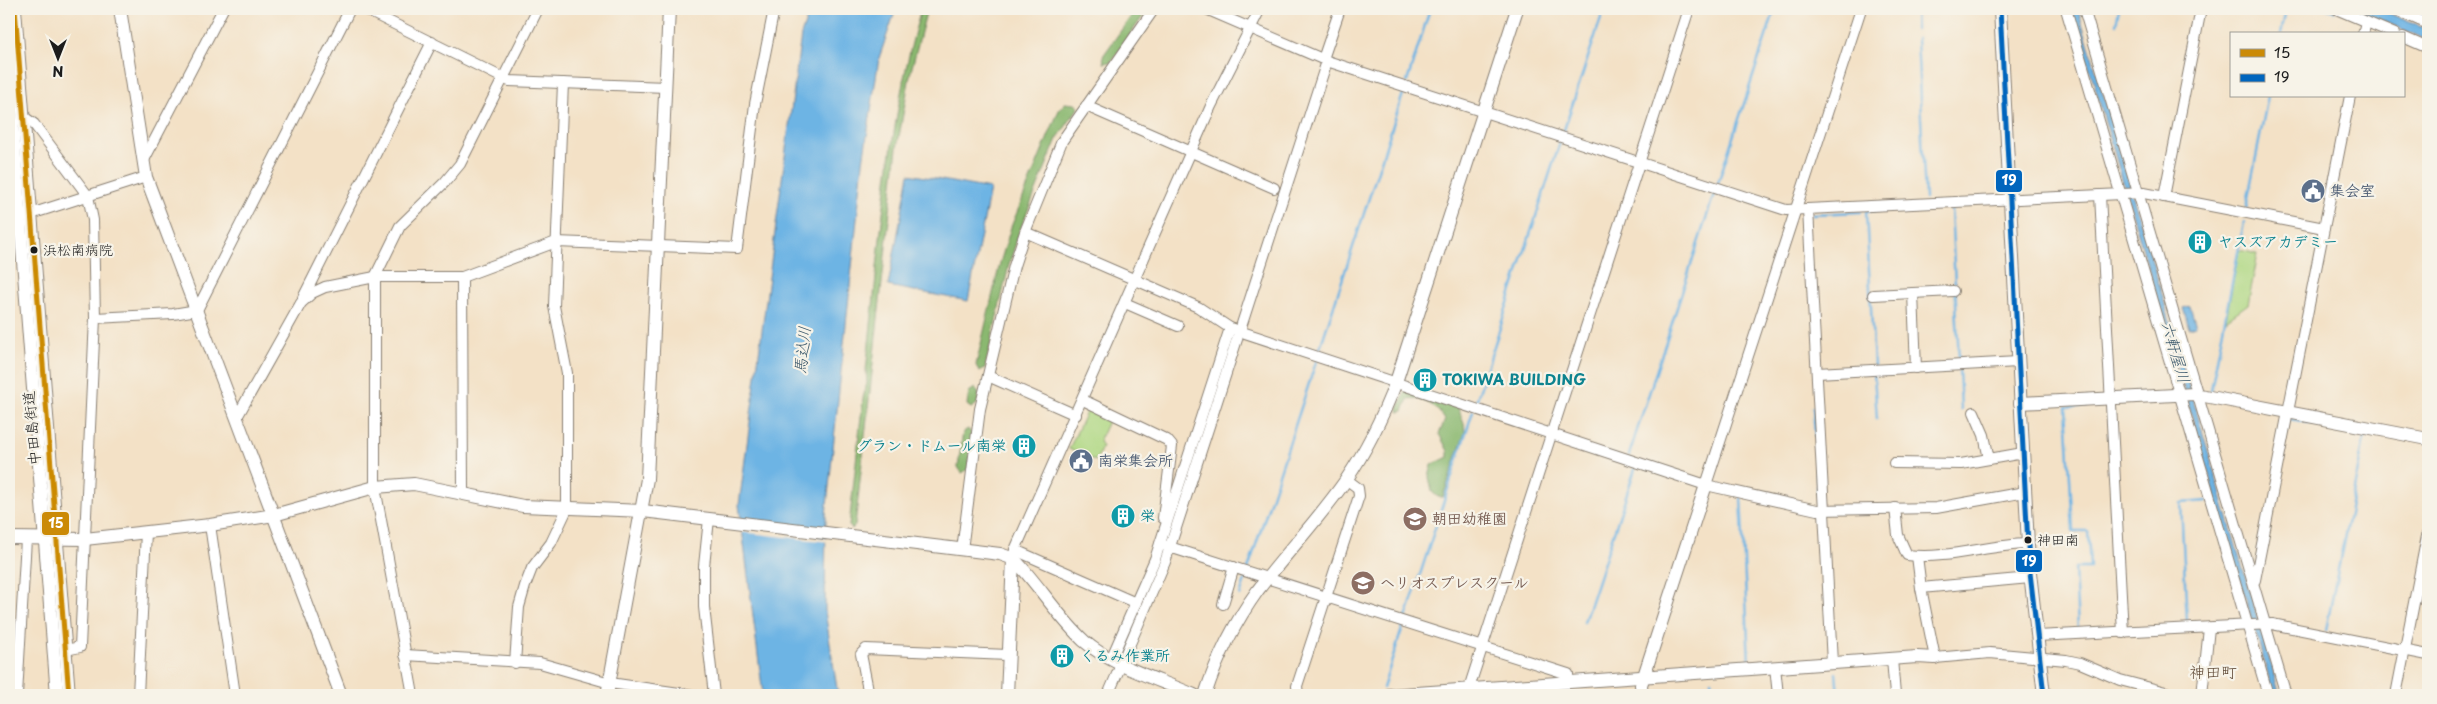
<svg xmlns="http://www.w3.org/2000/svg" width="2437" height="704" viewBox="0 0 2437 704" font-family="'Playpen Sans','Klee One',sans-serif">
  <rect width="100%" height="100%" fill="#f7f3e8"/>
  <filter id="ink" filterUnits="userSpaceOnUse"><feTurbulence type="fractalNoise" baseFrequency=".02" numOctaves="2"/><feDisplacementMap in="SourceGraphic" scale="10" xChannelSelector="R" yChannelSelector="G"/><feConvolveMatrix kernelMatrix="1 2 1 2 8 2 1 2 1" color-interpolation-filters="sRGB"/></filter>
  <filter id="wash" filterUnits="userSpaceOnUse"><feTurbulence type="fractalNoise" baseFrequency=".0096" numOctaves="4" result="noise"/><feDisplacementMap in="SourceGraphic" scale="20" xChannelSelector="R" yChannelSelector="G"/><feGaussianBlur stdDeviation="1.12" result="paint"/><feColorMatrix in="noise" values="0 0 0 0 0 0 0 0 0 0 0 0 0 0 0 0 0 1.4 0 .05"/><feComposite in="paint" operator="in"/></filter>
  <g filter="url(#wash)">
    <rect width="100%" height="100%" fill="#f3e1c6"/>
    <g fill="#aed781" stroke="#657a4e">
      <polygon points="2239,250 2258,254 2248,304 2226,320"/>
      <polygon points="1089,409 1109,419 1099,441 1102,447 1096,461 1069,449 1087,410"/>
    </g>
    <g fill="#8ab86f" stroke="#536a46">
      <path d="M 921,9 L 927,9 L 910,75 L 897,148 L 855,526 L 852,529 L 849,526 L 863,398 L 867,383 L 866,370 C 880,249 887,126 921,9 Z"/>
      <polygon points="1136,9 1148,9 1111,62 1104,63 1103,56"/>
      <polygon points="1065,103 1075,104 1079,107 1057,139 1020,230 1009,265 985,368 979,372 976,365 1000,263 1011,227 1059,110"/>
      <polygon points="975,388 979,394 977,404 971,408 967,405 969,392"/>
      <path d="M 1406,390 L 1458,407 L 1464,424 L 1465,432 L 1443,497 L 1438,497 L 1432,492 L 1429,477 L 1432,465 L 1448,457 L 1448,451 L 1439,434 L 1445,420 C 1438,408 1423,396 1408,399 L 1403,411 L 1399,412 L 1398,409 Z"/>
      <polygon points="968,429 972,434 968,469 962,473 958,467 963,432"/>
    </g>
    <g fill="#6db4e4" stroke="#446880">
      <polygon points="810,9 896,9 879,58 863,162 826,515 825,611 838,695 763,695 739,505 801,35"/>
      <polygon points="2072,9 2078,9 2280,695 2274,695"/>
      <polygon points="2354,9 2379,9 2428,30 2428,40"/>
      <polygon points="909,174 990,189 968,301 888,286"/>
      <polygon points="2190,306 2196,326 2189,328 2183,308"/>
    </g>
    <polygon fill="#f3e1c6" points="738,518 829,539 829,542 740,532"/>
    <g fill="none" stroke-linecap="round" stroke-linejoin="round">
      <g stroke="#6db4e4" stroke-width="2.5">
        <polyline points="1915,9 1916,30"/>
        <polyline points="2328,9 2334,11"/>
        <polyline points="2116,24 2119,9"/>
        <polyline points="2281,34 2286,9"/>
        <polyline points="1917,38 1925,198"/>
        <polyline points="1407,82 1430,9"/>
        <polyline points="1563,133 1604,9"/>
        <polyline points="1718,183 1775,9"/>
        <polyline points="1951,208 1959,360"/>
        <polyline points="2246,208 2268,96"/>
        <polyline points="1866,211 1874,366"/>
        <polyline points="1867,211 1881,210"/>
        <polyline points="1812,214 1861,212"/>
        <polyline points="1318,354 1404,91"/>
        <polyline points="1959,369 1961,409"/>
        <polyline points="1874,374 1877,419"/>
        <polyline points="2211,390 2244,222"/>
        <polyline points="1475,405 1560,142"/>
        <polyline points="1813,407 1816,450"/>
        <polyline points="2290,419 2365,434 2326,630"/>
        <polyline points="1629,455 1715,191"/>
        <polyline points="1816,455 1818,503"/>
        <polyline points="1741,497 1749,662"/>
        <polyline points="1248,569 1317,359"/>
        <polyline points="1240,596 1247,574"/>
        <polyline points="1406,618 1473,411"/>
        <polyline points="1584,622 1636,466"/>
        <polyline points="2187,622 2181,503 2207,501"/>
        <polyline points="2078,629 2075,568 2090,568 2088,531 2073,531 2066,407 2107,405"/>
        <polyline points="1836,673 1838,695"/>
        <polyline points="1711,680 1713,695"/>
        <polyline points="1383,688 1403,626"/>
      </g>
    </g>
  </g>
  <g filter="url(#ink)">
    <g fill="none" stroke-linecap="round" stroke-linejoin="round">
      <defs>
        <g id="minor">
          <polyline points="364,9 509,81 666,87"/>
          <polyline points="1206,9 1327,61 1786,210 2144,193 2324,228"/>
          <polyline points="2066,9 2268,695"/>
          <polyline points="2084,9 2286,695"/>
          <polyline points="2336,9 2395,34"/>
          <polyline points="2393,9 2428,24"/>
          <polyline points="2363,34 2366,22"/>
          <polyline points="2403,37 2428,48"/>
          <polyline points="1323,59 1340,9"/>
          <polyline points="1086,106 1274,188"/>
          <polyline points="24,117 34,124 88,196 93,220 95,318 80,647 66,650"/>
          <polyline points="143,162 223,9"/>
          <polyline points="2100,195 2123,633"/>
          <polyline points="2164,197 2201,9"/>
          <polyline points="1808,209 1832,663"/>
          <polyline points="9,221 146,177"/>
          <polyline points="1025,232 1198,307 1230,328 1706,485 1817,510 1936,508 2025,492"/>
          <polyline points="462,277 463,492"/>
          <polyline points="1913,293 1916,368"/>
          <polyline points="1873,295 1953,291"/>
          <polyline points="303,298 432,42"/>
          <polyline points="1125,303 1178,326"/>
          <polyline points="95,318 173,314 197,310 350,9"/>
          <polyline points="1817,373 2018,362"/>
          <polyline points="988,376 1076,415"/>
          <polyline points="1083,400 1167,440 1172,446 1163,518"/>
          <polyline points="1974,412 1984,435 1989,459"/>
          <polyline points="237,417 301,303 312,293 325,287 375,277 462,277 556,242 737,249 755,104 774,9"/>
          <polyline points="1894,463 1961,464 2023,453"/>
          <polyline points="1706,485 1861,9"/>
          <path d="M 1895,508 L 1898,535 L 1907,555 C 1947,560 1987,545 2027,544"/>
          <polyline points="709,519 704,566 704,607 714,695"/>
          <polyline points="210,525 235,695"/>
          <polyline points="1160,544 1568,674 1568,682"/>
          <polyline points="962,550 980,409 1014,266 1025,232 1062,141 1154,9"/>
          <polyline points="1015,550 1136,603"/>
          <polyline points="1917,556 1921,588 1935,658 1990,653 2066,660 2080,663 2120,680 2177,695"/>
          <polyline points="1013,559 1015,550 1211,106 1260,9"/>
          <polyline points="2252,580 2255,580 2350,96"/>
          <polyline points="1921,588 2030,578"/>
          <polyline points="1223,604 1234,567"/>
          <polyline points="2037,636 2272,624 2428,655"/>
          <polyline points="405,655 540,663 610,683 693,695"/>
          <polyline points="1111,659 1155,559 1230,328"/>
          <polyline points="1892,659 1895,695"/>
          <polyline points="515,663 519,607 525,586 532,568 551,543 567,509 567,373 554,306 563,83"/>
          <polyline points="1775,667 1778,695"/>
          <polyline points="1471,689 1471,682 1689,9"/>
          <polyline points="17,695 26,539"/>
          <polyline points="138,695 146,532"/>
          <polyline points="413,695 375,487 375,277 400,226 445,182 460,164 538,9"/>
          <polyline points="869,695 861,654 866,649 1008,655"/>
          <polyline points="1108,695 1165,562 1327,61"/>
          <polyline points="1298,695 1297,686 1359,496 1358,488 1346,479"/>
          <polyline points="2202,695 2209,628"/>
          <polyline points="2396,695 2428,531"/>
        </g>
        <g id="tertiary">
          <polyline points="15,9 69,695"/>
          <polyline points="120,9 146,177 341,695"/>
          <polyline points="2000,9 2029,564 2044,695"/>
          <polyline points="9,82 57,695"/>
          <polyline points="2020,403 2194,394 2428,439"/>
          <path d="M 9,538 L 85,539 L 210,525 L 274,515 L 375,487 L 414,484 L 523,506 L 643,511 L 1000,554 L 1014,559 C 1039,585 1058,617 1084,641 C 1114,667 1158,679 1194,695"/>
          <polyline points="607,695 647,479 669,9"/>
          <polyline points="1007,695 1013,559"/>
          <path d="M 1205,695 C 1217,658 1235,622 1258,590 C 1286,553 1319,519 1346,480 C 1367,449 1383,416 1396,382 L 1517,9"/>
          <polyline points="1389,695 1917,657 1935,658"/>
          <polyline points="1642,695 1641,685 1706,485"/>
        </g>
      </defs>
      <use href="#minor" stroke="#887e71" stroke-width="12"/>
      <use href="#tertiary" stroke="#887e71" stroke-width="14"/>
      <use href="#minor" stroke="#fff" stroke-width="10"/>
      <use href="#tertiary" stroke="#fff" stroke-width="12"/>
      <defs>
        <polyline id="bus-1" points="15,9 69,695"/>
        <polyline id="bus-2" points="2000,9 2029,564 2044,695"/>
      </defs>
      <use href="#bus-1" stroke="#f7f3e8" stroke-width="9"/>
      <use href="#bus-2" stroke="#f7f3e8" stroke-width="9"/>
      <use href="#bus-1" stroke="#cb8a06" stroke-width="5"/>
      <use href="#bus-2" stroke="#0065bd" stroke-width="5"/>
    </g>
  </g>
  <defs>
    <symbol id="civic-disc" viewBox="-11 -11 22 22"><circle r="9.5" fill="#5c6f8a" stroke="#f7f3e8"/><path d="M-.6-6.5H3V-4.5H.6V-3L4-1V1h2V6H-6V1h2V-1L-.6-3ZM-1.2 2.5V6h2.4V2.5Z" fill="#fff"/></symbol>
    <symbol id="building-disc" viewBox="-11 -11 22 22"><circle r="9.5" fill="#0f9aa8" stroke="#f7f3e8"/><path d="M-4-6H4V6H1V3H-1V6H-4ZM-2.5-4.3h1.7v1.8h-1.7ZM.8-4.3h1.7v1.8H.8ZM-2.5-1h1.7V.8h-1.7ZM.8-1h1.7V.8H.8Z" fill="#fff"/></symbol>
    <symbol id="school-disc" viewBox="-11 -11 22 22"><circle r="9.5" fill="#8d6e63" stroke="#f7f3e8"/><path d="M0-5L7-2L0 1L-7-2ZM-4 1L0 2.5L4 1V4Q0 6-4 4Z" fill="#fff"/></symbol>
  </defs>
  <g fill-rule="evenodd">
    <use href="#civic-disc" x="2299" y="177" width="28" height="28"/>
    <use href="#building-disc" x="2186" y="228" width="28" height="28"/>
    <use href="#building-disc" x="1411" y="366" width="28" height="28"/>
    <use href="#building-disc" x="1010" y="432" width="28" height="28"/>
    <use href="#civic-disc" x="1067" y="447" width="28" height="28"/>
    <use href="#building-disc" x="1109" y="502" width="28" height="28"/>
    <use href="#school-disc" x="1401" y="505" width="28" height="28"/>
    <use href="#school-disc" x="1349" y="569" width="28" height="28"/>
    <use href="#building-disc" x="1048" y="642" width="28" height="28"/>
  </g>
  <g fill="#1c1c1c" stroke="#f7f3e8" stroke-width="2">
    <circle cx="34" cy="250" r="4.5"/>
    <circle cx="2028" cy="540" r="4.5"/>
  </g>
  <g text-anchor="middle" stroke-width="4.5" stroke-linejoin="round" paint-order="stroke">
    <g font-size="14" fill="#1c1c1c" stroke="#f7f3e8" text-anchor="start">
      <text x="43" y="255">浜松南病院</text>
      <text x="2037" y="545">神田南</text>
    </g>
    <g font-size="15" font-weight="bold" fill="#4e5e75" stroke="#f7f3e8" text-anchor="start">
      <text x="2330" y="196">集会室</text>
      <text x="1098" y="466">南栄集会所</text>
    </g>
    <g font-size="15" font-weight="bold" fill="#0d838f" stroke="#f7f3e8" text-anchor="start">
      <text x="2218" y="247">ヤスズアカデミー</text>
      <text x="1442" y="385">TOKIWA BUILDING</text>
      <text x="1006" y="451" text-anchor="end">グラン・ドムール南栄</text>
      <text x="1140" y="521">栄</text>
      <text x="1080" y="661">くるみ作業所</text>
    </g>
    <g font-size="15" fill="#1c1c1c" stroke="#f7f3e8">
      <text transform="translate(32 428) rotate(-95)" y="5">中田島街道</text>
    </g>
    <g font-size="15" font-weight="bold" fill="#785e54" stroke="#f7f3e8" text-anchor="start">
      <text x="1432" y="524">朝田幼稚園</text>
      <text x="1380" y="588">ヘリオスプレスクール</text>
    </g>
    <g font-size="16" font-style="italic" fill="#3c596c" stroke="#f7f3e8">
      <text transform="translate(802 350) rotate(-84)" y="6">馬込川</text>
      <text transform="translate(2176 352) rotate(74)" y="6">六軒屋川</text>
    </g>
    <g font-size="16" fill="#604b38" stroke="#f7f3e8">
      <text x="2213" y="678">神田町</text>
    </g>
  </g>
  <g stroke="#f7f3e8" stroke-width="2">
    <rect x="1995" y="169" width="28" height="24" rx="5" fill="#0065bd"/>
    <rect x="41" y="511" width="29" height="25" rx="5" fill="#cb8a06"/>
    <rect x="2015" y="549" width="28" height="24" rx="5" fill="#0065bd"/>
  </g>
  <g font-size="14" text-anchor="middle" font-weight="bold" fill="#fff">
    <text x="2009" y="185">19</text>
    <text x="56" y="528">15</text>
    <text x="2029" y="566">19</text>
  </g>
  <rect width="2437" height="704" fill="none" stroke="#f7f3e8" stroke-width="30"/>
  <rect x="2230" y="32" width="175" height="65" fill="#f7f3e8" stroke="#9f9d96"/>
  <rect x="2240" y="49" width="25" height="8" fill="#cb8a06" stroke="#9f9d96"/>
  <text x="2274" y="58" font-size="15" fill="#1c1c1c">15</text>
  <rect x="2240" y="74" width="25" height="8" fill="#0065bd" stroke="#9f9d96"/>
  <text x="2274" y="82" font-size="15" fill="#1c1c1c">19</text>
  <g transform="translate(58 58) rotate(180)" stroke="#f7f3e8" stroke-width="4" paint-order="stroke">
  <path d="M0-4L9 19L0 12L-9 19Z" fill="#1c1c1c"/>
  <text y="-8" font-size="14" font-weight="bold" text-anchor="middle" fill="#1c1c1c">N</text>
  </g>
</svg>
